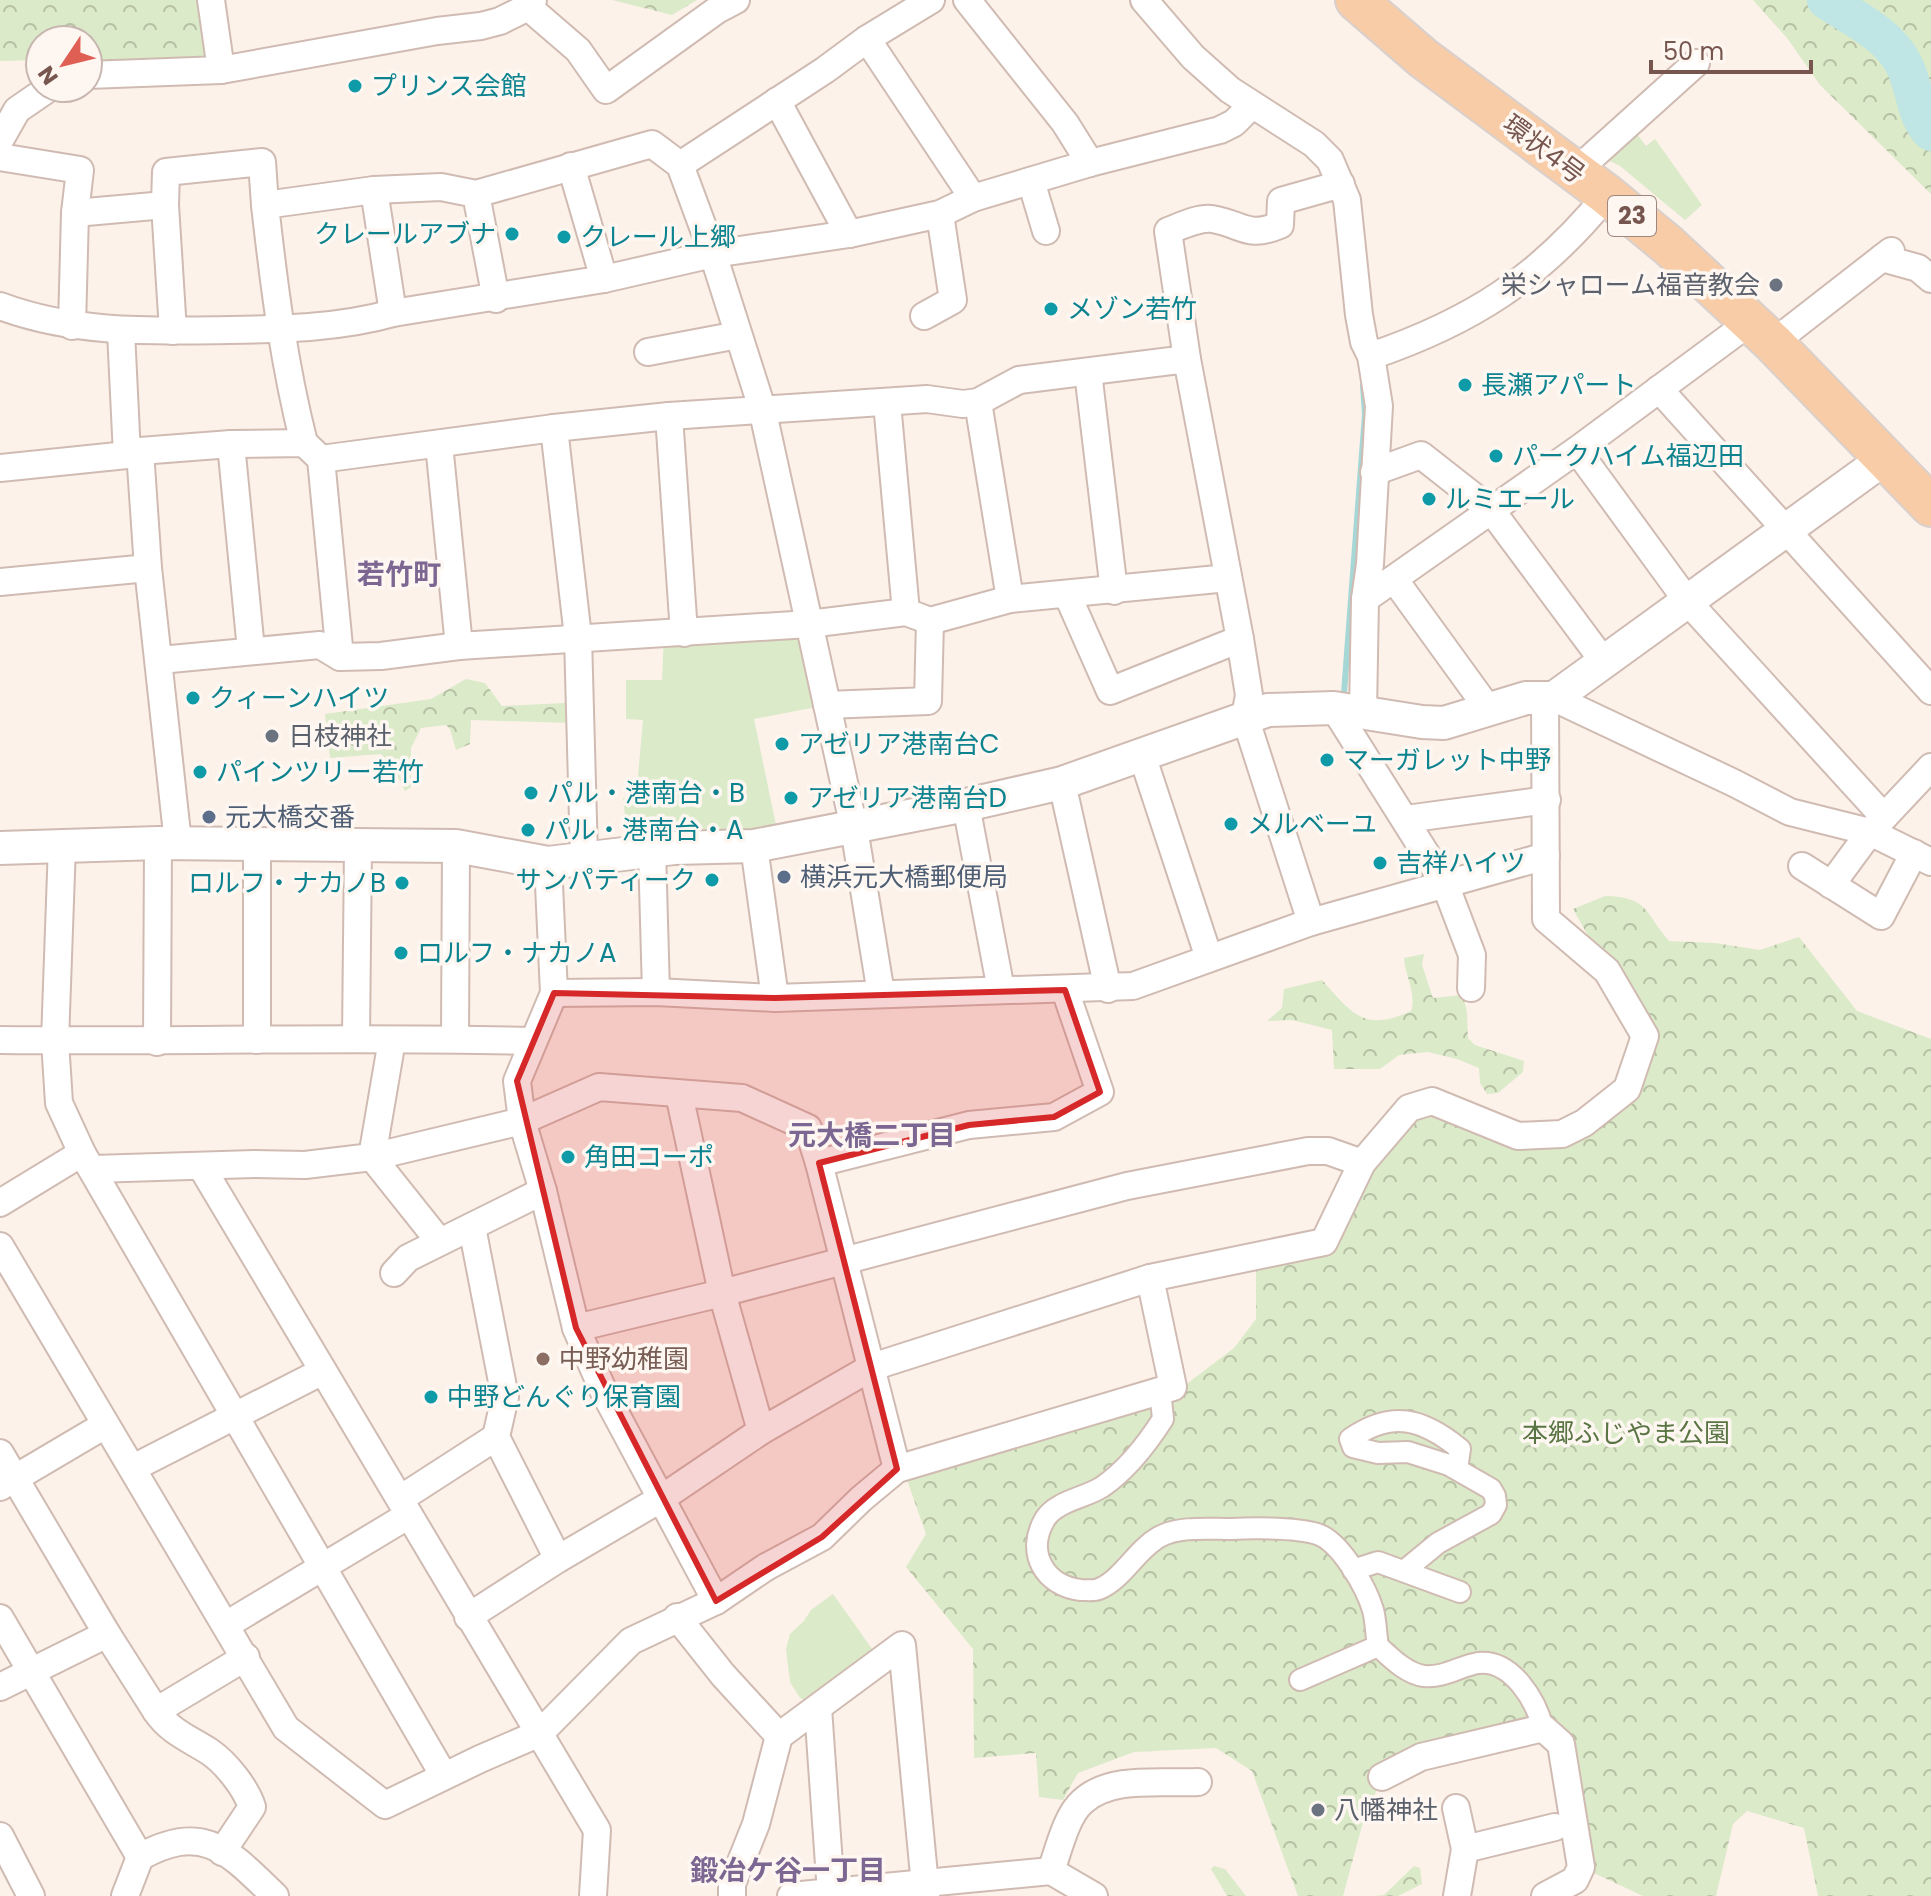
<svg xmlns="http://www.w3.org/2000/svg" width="1931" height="1896" viewBox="0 0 1931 1896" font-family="Poppins,'Noto Sans JP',sans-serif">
  <defs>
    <pattern id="forest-crowns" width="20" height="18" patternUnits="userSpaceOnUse" patternTransform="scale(2)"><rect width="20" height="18" fill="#dbeac8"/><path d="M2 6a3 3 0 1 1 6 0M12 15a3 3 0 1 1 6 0" fill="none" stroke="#b6c0a5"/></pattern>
  </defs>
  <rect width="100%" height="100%" fill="#fcf2ea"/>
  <g fill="#dbeac8">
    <polygon points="1634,130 1646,146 1655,139 1702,205 1685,220 1620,166 1602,157"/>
    <polygon points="809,624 827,705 754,719 777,830 654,837 651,818 625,816 623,798 636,798 643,720 626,719 626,680 662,680 664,634"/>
    <polygon points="833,1594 880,1660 811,1702 800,1698 790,1682 786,1649 790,1634 804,1621 811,1610"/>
  </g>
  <g fill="url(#forest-crowns)">
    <polygon points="0,0 198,0 205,60 88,60 88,40 40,40 40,60 0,61"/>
    <polygon points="612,0 697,0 672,15"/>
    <polygon points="1753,0 1931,0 1931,194 1820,85 1787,38"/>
    <polygon points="466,679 485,683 502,706 565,703 570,723 471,720 470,744 456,750 450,729 446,725 421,728 411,748 411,787 405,791 393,767 381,754 330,758 325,714 431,699"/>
    <path d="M 1605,896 C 1649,897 1644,912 1669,941 L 1715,943 L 1760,950 L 1799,937 L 1857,1011 L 1931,1039 L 1931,1896 L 1818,1896 L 1804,1828 L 1747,1811 L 1733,1824 L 1716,1896 L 1643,1896 L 1581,1867 L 1561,1744 L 1542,1728 L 1382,1777 L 1362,1826 L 1343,1896 L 1298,1896 L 1252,1771 L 1216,1748 L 1134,1752 L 1078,1773 L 1063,1800 L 1039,1797 L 1036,1753 L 974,1758 L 973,1649 L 906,1567 L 926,1534 L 906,1477 L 1184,1386 L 1234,1348 L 1256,1319 L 1256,1256 L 1324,1241 L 1409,1108 L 1518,1136 L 1609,1103 L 1645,1036 L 1573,909 Z"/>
    <path d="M 1424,954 L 1422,965 L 1433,998 L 1463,995 L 1467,1012 L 1468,1038 L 1475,1045 L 1524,1061 L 1523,1072 L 1498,1093 L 1487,1094 L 1480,1083 L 1479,1068 L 1457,1059 L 1428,1052 L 1399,1055 L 1380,1069 L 1334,1069 L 1332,1030 L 1292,1020 L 1267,1021 L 1282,1008 L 1284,989 L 1322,980 C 1352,1013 1363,1033 1411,1011 C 1417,995 1405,975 1404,958 Z"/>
    <polygon points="1214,1866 1225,1869 1246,1896 1227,1896 1211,1869"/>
    <polygon points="1414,1866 1420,1868 1422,1884 1398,1896 1374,1896 1384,1895"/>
  </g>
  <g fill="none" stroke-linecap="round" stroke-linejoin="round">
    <g stroke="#a5d7d7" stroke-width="6">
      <polyline points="1916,103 1931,105"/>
      <polyline points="1347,697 1344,693 1365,414 1363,386"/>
    </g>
    <path stroke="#bfe5e5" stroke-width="38" d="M 1826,0 C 1853,18 1888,34 1903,63 C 1916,86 1913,113 1931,132"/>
    <defs>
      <g id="pedestrian">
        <path d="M 1160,1390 L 1163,1419 C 1147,1444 1127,1470 1102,1487 C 1085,1498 1056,1501 1045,1519 C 1025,1553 1045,1586 1081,1590 C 1087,1590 1094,1591 1099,1589 C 1123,1579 1136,1550 1159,1537 C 1179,1526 1208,1529 1231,1529 C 1252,1528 1304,1527 1322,1536 C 1343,1547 1366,1587 1373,1610 C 1376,1621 1376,1635 1378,1646 C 1391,1658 1407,1674 1424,1676 C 1444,1678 1460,1666 1478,1663 C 1512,1659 1536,1701 1543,1728"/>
        <polyline points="1353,1570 1378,1562 1460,1592"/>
        <path d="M 1404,1571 L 1438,1543 L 1491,1514 L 1496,1505 L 1495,1496 L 1491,1489 L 1449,1465 L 1408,1452 L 1378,1453 L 1353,1447 L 1350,1439 C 1392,1410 1422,1418 1460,1449 L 1457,1469"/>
        <polyline points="1300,1680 1378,1646"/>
      </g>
      <g id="minor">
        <polyline points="211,0 221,70"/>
        <polyline points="967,0 1065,123 1090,163"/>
        <polyline points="1144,0 1193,57 1230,90 1314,144 1330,160 1347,200 1359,315 1364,342 1371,356 1379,406 1370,564 1365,599 1363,712"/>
        <polyline points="528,7 578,50 606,90 717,10 736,0"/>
        <polyline points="867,39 973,198"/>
        <polyline points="88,75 221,70 437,31 481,26 500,21 528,7 533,0"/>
        <polyline points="777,101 849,234"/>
        <polyline points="0,140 17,110 49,88"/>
        <polyline points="0,157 80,170 75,213 72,326"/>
        <polyline points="680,165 825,70 867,39 931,0"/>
        <polyline points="571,166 604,279"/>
        <polyline points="1575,172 1696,63"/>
        <polyline points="1031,181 1046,231"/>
        <polyline points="374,190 393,313"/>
        <polyline points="476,194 652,144 680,165 713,254 762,408 854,828 881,994"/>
        <polyline points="75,213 165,205"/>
        <polyline points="1882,258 1918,268 1931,279"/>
        <path d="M 0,306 C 75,334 151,331 229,330 C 284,329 340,328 393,313 L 604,279 L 713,254 L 849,234 L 940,214 L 973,198 L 1090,163 L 1220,130 L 1234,123 L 1252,105"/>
        <polyline points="924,316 953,300 940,214"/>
        <polyline points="173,331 165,205 166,172 262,162 265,205"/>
        <polyline points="121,332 127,455"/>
        <polyline points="1773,343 1891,251"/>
        <polyline points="648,352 738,335"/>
        <path d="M 1371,356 C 1471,322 1540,278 1607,195"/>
        <path d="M 1187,359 L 1168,231 C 1181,226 1199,217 1212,219 C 1243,224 1246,239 1280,225 L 1281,201 L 1341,184"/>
        <polyline points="1088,372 1114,591"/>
        <polyline points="1659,389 1931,691"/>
        <polyline points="978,402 1010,599"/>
        <polyline points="887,403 906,612"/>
        <polyline points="669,416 684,633"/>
        <polyline points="554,428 578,637 584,857"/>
        <path d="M 304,443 C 284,364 274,286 265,205 L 374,190 L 441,187 L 476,194 L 496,299"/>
        <polyline points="231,444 251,650"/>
        <polyline points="439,444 459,646"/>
        <polyline points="1577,450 1688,602 1884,817"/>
        <polyline points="140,451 148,568 178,843"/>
        <polyline points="321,459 340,657"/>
        <polyline points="0,468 127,455 140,451 231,444 304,443 321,459 554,428 669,416 927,399 963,404 978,402 1019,380 1187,359 1240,639 1249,695 1245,717 1311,922"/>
        <polyline points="1374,472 1421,455 1491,510 1604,662"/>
        <polyline points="1394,579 1489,710"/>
        <polyline points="0,582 148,568"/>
        <polyline points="1067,594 1110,691 1240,639"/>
        <polyline points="1365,599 1577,450 1750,322"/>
        <polyline points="160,660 320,645 340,657 381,656 459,646 809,624 906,612 930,621 1010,599 1228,578"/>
        <polyline points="1554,698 1734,783 1790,812 1870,832 1931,862"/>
        <polyline points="827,705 928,701 930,621"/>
        <polyline points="1334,708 1445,884 1472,955 1471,988"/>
        <polyline points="1142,755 1209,958"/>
        <polyline points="1062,783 1108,989"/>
        <polyline points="966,805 1001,990"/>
        <polyline points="1406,819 1547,800"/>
        <polyline points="62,845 55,1041 59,1103 82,1153 444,1776"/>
        <polyline points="257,845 257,1040"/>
        <polyline points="754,846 775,998"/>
        <polyline points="652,850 656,992"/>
        <polyline points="548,863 554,993 517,1081 522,1121 543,1191 576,1328 603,1390 716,1601"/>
        <polyline points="1802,866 1881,916 1914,853"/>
        <polyline points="1831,885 1870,832 1931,767"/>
        <polyline points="554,993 656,992 775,998 1133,986 1311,922 1546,856"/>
        <polyline points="356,1038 358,847"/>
        <polyline points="455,1039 456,846"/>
        <path d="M 0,1040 C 177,1042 354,1036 532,1041"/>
        <polyline points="392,1040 372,1157 439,1241"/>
        <polyline points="157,1042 158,843"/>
        <polyline points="679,1094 722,1293 761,1431"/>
        <polyline points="819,1163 969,1125 1054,1117 1100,1092 1065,990"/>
        <polyline points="201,1166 597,1830 593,1896"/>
        <polyline points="93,1169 254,1164 305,1165 372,1157 522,1121 599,1087 742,1098 808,1128 819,1163 897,1469"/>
        <polyline points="0,1203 82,1153"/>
        <polyline points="472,1227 505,1397 496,1437 558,1559"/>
        <polyline points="0,1246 286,1728 385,1805 480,1759 540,1733 631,1641 716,1601 766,1567 822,1537 861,1499 897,1469 1173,1387 1150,1278 1324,1242 1362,1163 1409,1108 1432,1101 1518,1136 1562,1134 1584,1123 1627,1089 1645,1036 1607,971 1546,919 1545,696"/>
        <polyline points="394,1273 408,1258 543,1191"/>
        <polyline points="576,1328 722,1293 1127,1186 1308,1151 1328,1151 1362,1163"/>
        <polyline points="0,1453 107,1634 156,1711 246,1657"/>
        <polyline points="133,1468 323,1371"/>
        <polyline points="0,1487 105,1425"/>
        <polyline points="400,1499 496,1437"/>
        <polyline points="468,1617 558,1559 662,1498 761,1431 872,1367 1150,1278"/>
        <polyline points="677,1617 723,1675 779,1736"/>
        <polyline points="0,1618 140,1857"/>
        <polyline points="226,1625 409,1515"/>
        <polyline points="0,1687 107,1634"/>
        <polyline points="818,1708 831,1893"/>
        <path d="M 156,1711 C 170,1732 190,1739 210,1752 C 226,1763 246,1788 252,1807 L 222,1852"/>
        <polyline points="1382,1777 1421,1757 1543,1728 1561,1744 1581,1867 1575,1880 1545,1896"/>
        <polyline points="1456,1808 1465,1849 1457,1896"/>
        <polyline points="0,1836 31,1896"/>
        <polyline points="1465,1849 1555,1827"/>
        <path d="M 1051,1871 C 1058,1852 1066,1816 1082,1802 C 1110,1775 1163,1784 1198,1782"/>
        <path d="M 125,1896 L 140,1857 C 204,1821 229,1852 275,1896"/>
        <polyline points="732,1896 732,1884 756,1824 779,1736 902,1645 926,1896"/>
        <polyline points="791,1896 1051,1871 1094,1896"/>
      </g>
      <polyline id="tertiary" points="0,848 158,843 456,846 548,863 674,848 754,846 966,805 1062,783 1268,710 1334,708 1422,722 1444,723 1526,698 1554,698 1884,459"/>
      <polyline id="primary" points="1356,0 1423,58 1607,195 1668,245 1773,343 1931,506"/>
    </defs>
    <use href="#pedestrian" stroke="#d0bbb2" stroke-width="24"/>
    <use href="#minor" stroke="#d0bbb2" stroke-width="30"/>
    <use href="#tertiary" stroke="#d0bbb2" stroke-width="36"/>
    <use href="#primary" stroke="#d9d0cd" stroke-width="44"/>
    <use href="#pedestrian" stroke="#fff" stroke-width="20"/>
    <use href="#minor" stroke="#fff" stroke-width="26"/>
    <use href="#tertiary" stroke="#fff" stroke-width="32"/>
    <use href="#primary" stroke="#f7cca6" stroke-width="40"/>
  </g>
  <path fill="#d62828" fill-opacity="0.2" stroke="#d62828" stroke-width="6" stroke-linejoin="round" d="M 1065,990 L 1100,1092 L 1054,1117 L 969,1125 L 819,1163 L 897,1469 L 822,1537 L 716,1601 L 576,1328 L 517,1081 L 554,993 L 775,998 Z"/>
  <g fill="#0f9aa8" stroke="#fef7f1" stroke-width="3">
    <circle cx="355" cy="86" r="8"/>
    <circle cx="512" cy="234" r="8"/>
    <circle cx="564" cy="237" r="8"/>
    <circle cx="1051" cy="309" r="8"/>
    <circle cx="1465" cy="385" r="8"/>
    <circle cx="1496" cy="456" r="8"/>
    <circle cx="1429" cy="499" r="8"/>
    <circle cx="193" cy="698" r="8"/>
    <circle cx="782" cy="744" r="8"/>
    <circle cx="1327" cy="760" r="8"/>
    <circle cx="200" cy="772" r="8"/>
    <circle cx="531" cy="793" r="8"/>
    <circle cx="791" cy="798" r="8"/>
    <circle cx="1231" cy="824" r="8"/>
    <circle cx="528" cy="830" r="8"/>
    <circle cx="1380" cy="863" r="8"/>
    <circle cx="712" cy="880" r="8"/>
    <circle cx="402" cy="883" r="8"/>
    <circle cx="401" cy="953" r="8"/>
    <circle cx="568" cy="1157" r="8"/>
    <circle cx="431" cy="1397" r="8"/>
  </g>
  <g fill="#6b7280" stroke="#fef7f1" stroke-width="3">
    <circle cx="1776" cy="285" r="8"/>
    <circle cx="272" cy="736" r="8"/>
    <circle cx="1318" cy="1810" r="8"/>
  </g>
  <g fill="#5c6f8a" stroke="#fef7f1" stroke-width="3">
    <circle cx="209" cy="817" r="8"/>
    <circle cx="784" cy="877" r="8"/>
  </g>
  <circle fill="#8d6e63" stroke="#fef7f1" stroke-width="3" cx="543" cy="1359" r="8"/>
  <g text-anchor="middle" stroke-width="7" stroke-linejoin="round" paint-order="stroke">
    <rect fill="#fef7f1" stroke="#9f867f" stroke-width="2" x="1608" y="196" width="48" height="40" rx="6"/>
    <g font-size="24" font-weight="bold" fill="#76564e">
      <text x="1632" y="224">23</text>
    </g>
    <g font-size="26" fill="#0d838f" stroke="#fef7f1" text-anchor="start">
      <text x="371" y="95">プリンス会館</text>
      <text x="496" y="243" text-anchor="end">クレールアブナ</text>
      <text x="580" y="246">クレール上郷</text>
      <text x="1067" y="318">メゾン若竹</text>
      <text x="1481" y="394">長瀬アパート</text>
      <text x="1512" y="465">パークハイム福辺田</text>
      <text x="1445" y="508">ルミエール</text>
      <text x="209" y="707">クィーンハイツ</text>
      <text x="798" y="753">アゼリア港南台C</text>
      <text x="1343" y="769">マーガレット中野</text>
      <text x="216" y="781">パインツリー若竹</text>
      <text x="547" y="802">パル・港南台・B</text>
      <text x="807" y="807">アゼリア港南台D</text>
      <text x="1247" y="833">メルベーユ</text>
      <text x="544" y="839">パル・港南台・A</text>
      <text x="1396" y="872">吉祥ハイツ</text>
      <text x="696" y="889" text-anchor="end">サンパティーク</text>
      <text x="386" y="892" text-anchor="end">ロルフ・ナカノB</text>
      <text x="417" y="962">ロルフ・ナカノA</text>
      <text x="584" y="1166">角田コーポ</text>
      <text x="447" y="1406">中野どんぐり保育園</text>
    </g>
    <g font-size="26" fill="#76564e" stroke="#fef7f1">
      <text transform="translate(1544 149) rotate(37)" y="9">環状4号</text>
    </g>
    <g font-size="26" fill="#5b616d" stroke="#fef7f1" text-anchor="start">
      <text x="1760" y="294" text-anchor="end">栄シャローム福音教会</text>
      <text x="288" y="745">日枝神社</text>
      <text x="1334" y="1819">八幡神社</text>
    </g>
    <g font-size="26" fill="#4e5e75" stroke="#fef7f1" text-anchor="start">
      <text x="225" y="826">元大橋交番</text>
      <text x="800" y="886">横浜元大橋郵便局</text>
    </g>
    <g font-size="26" fill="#785e54" stroke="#fef7f1" text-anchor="start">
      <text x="559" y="1368">中野幼稚園</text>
    </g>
    <g font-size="26" fill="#597543" stroke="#fef7f1">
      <text x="1626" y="1442">本郷ふじやま公園</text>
    </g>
    <g font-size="28" font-weight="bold" fill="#7c6692" stroke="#fef7f1">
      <text x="399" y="584">若竹町</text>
      <text x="872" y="1145">元大橋二丁目</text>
      <text x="788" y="1880">鍛冶ケ谷一丁目</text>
    </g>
  </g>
  <g transform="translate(64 64) rotate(235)"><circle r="38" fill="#fef7f1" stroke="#c8b7b0" stroke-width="2"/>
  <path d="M0-6L14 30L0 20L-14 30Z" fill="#e05f55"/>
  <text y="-12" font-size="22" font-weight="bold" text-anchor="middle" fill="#76564e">N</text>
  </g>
  <path d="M1651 60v12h160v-12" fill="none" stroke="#76564e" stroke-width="4"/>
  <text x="1663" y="60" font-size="24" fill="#76564e" stroke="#fef7f1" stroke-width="6" paint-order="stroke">50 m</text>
</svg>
